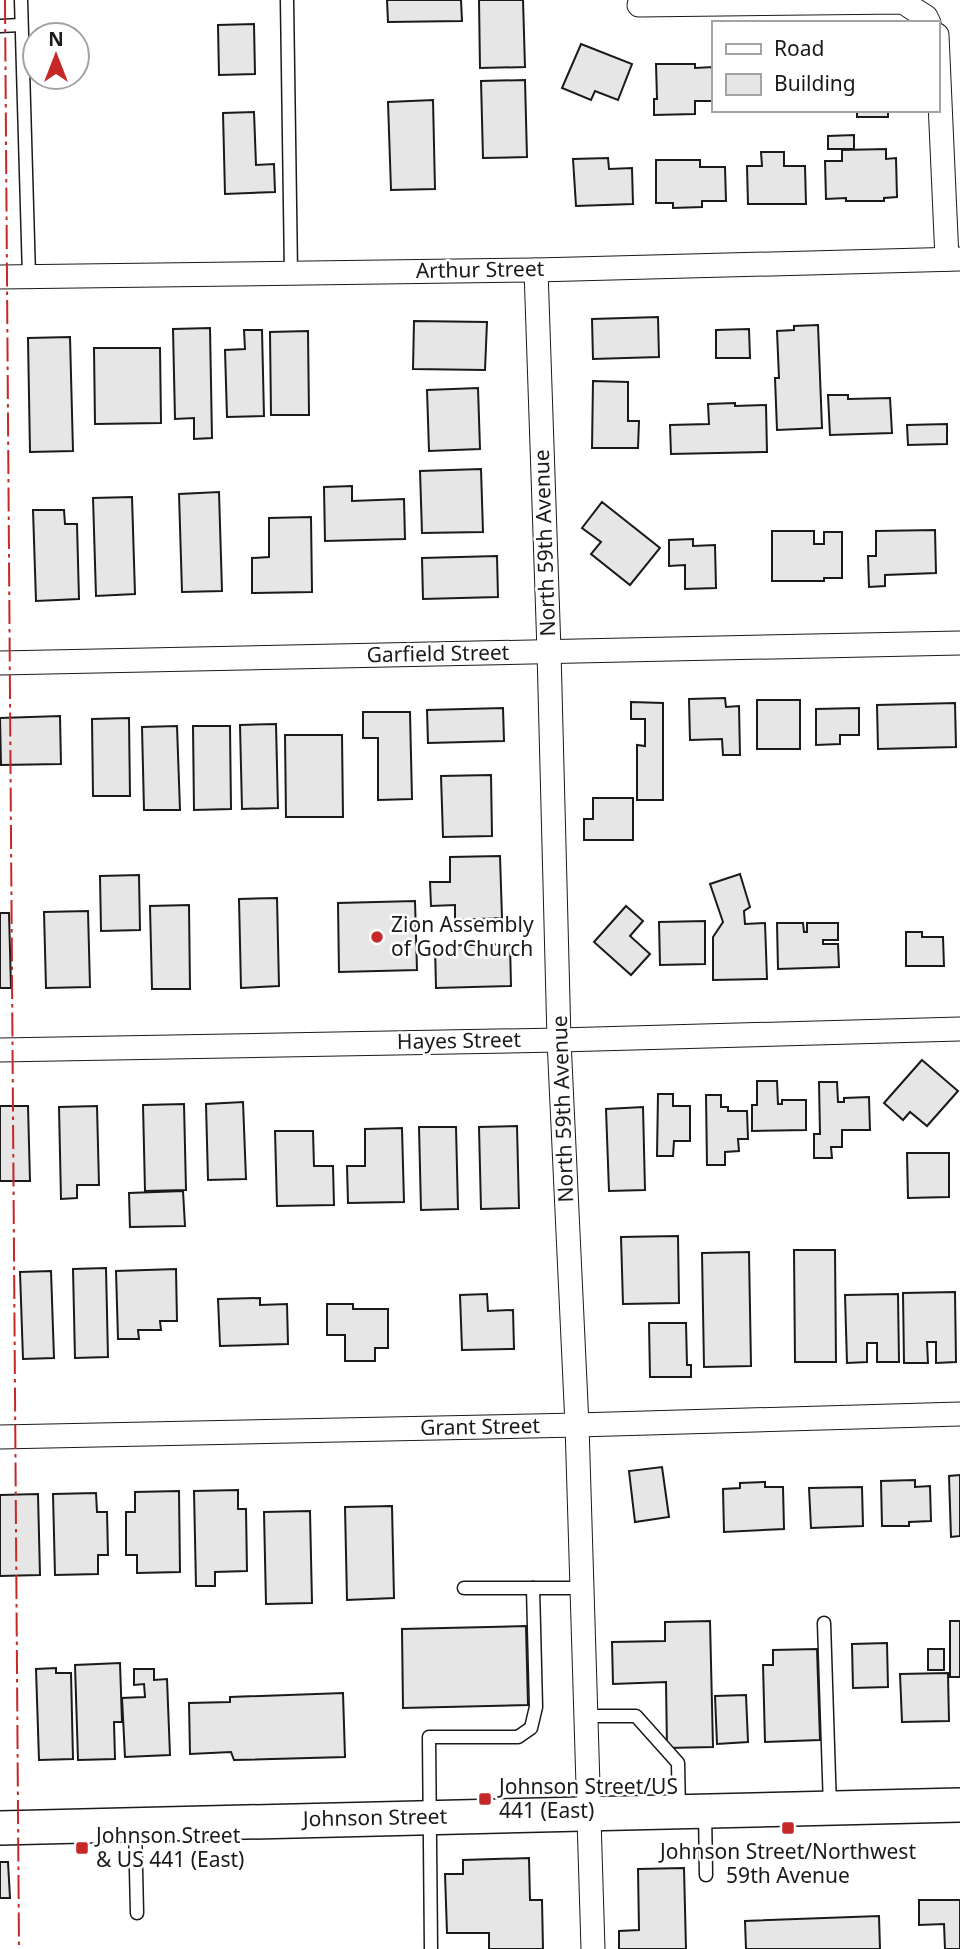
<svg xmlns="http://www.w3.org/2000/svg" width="960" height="1949" viewBox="0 0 960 1949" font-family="'Noto Sans',sans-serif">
  <rect width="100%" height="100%" fill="#fff"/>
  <g fill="#e6e6e6" stroke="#1a1a1a" stroke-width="2">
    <polygon points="387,0 461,0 462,21 388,22"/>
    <polygon points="479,0 523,0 525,67 480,68"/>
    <polygon points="254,24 255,74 219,75 218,25"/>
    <polygon points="581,44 632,64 618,100 595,91 591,100 562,88"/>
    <polygon points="656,64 695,64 695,68 713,67 713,101 695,101 695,114 654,115 654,99 657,99"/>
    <polygon points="525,80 527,157 483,158 481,81"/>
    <polygon points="433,100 435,189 391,190 388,102"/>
    <rect x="857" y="110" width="31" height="7"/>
    <polygon points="254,112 256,165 274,164 275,192 225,194 223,113"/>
    <polygon points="854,135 854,149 828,149 828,136"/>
    <polygon points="886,149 886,159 896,158 897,197 884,198 884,201 846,201 846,198 826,199 825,161 842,161 842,150"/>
    <polygon points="761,152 784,152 784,166 805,166 806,204 748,204 747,166 762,166"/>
    <polygon points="608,158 609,169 632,168 633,204 576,206 573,159"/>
    <polygon points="656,160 700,160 700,167 725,167 726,201 702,201 702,207 673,208 673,203 656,203"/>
    <polygon points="658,317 659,357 593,359 592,319"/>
    <polygon points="414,321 487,322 485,370 413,369"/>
    <polygon points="818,325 822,428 777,430 775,378 779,378 777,331 794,330 794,326"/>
    <polygon points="210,328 212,438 194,439 194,418 175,419 173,329"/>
    <polygon points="749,329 750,358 716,358 716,330"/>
    <polygon points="244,330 262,330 264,416 227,417 225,350 245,349"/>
    <polygon points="308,331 309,415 271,415 270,332"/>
    <polygon points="70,337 73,451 30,452 28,338"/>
    <polygon points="94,348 160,348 161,423 95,424"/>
    <polygon points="593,381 628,382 628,421 639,421 638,448 592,448"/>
    <polygon points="478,388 480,449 429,451 427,390"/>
    <polygon points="828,395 848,395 848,399 890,398 892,433 830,435"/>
    <polygon points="735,403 735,406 766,405 767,452 671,454 670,425 709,424 708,404"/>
    <polygon points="947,424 947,444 908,445 907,425"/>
    <polygon points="481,469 483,532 422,533 420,471"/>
    <polygon points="352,486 352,501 404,499 405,539 325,541 324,487"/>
    <polygon points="219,492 222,591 182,592 179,494"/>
    <polygon points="132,497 135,594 96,596 93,498"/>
    <polygon points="602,502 660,548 630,585 591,554 601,542 582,528"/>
    <polygon points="33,510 64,510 65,524 77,524 79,599 36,601"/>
    <polygon points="311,517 312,592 252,593 252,558 269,557 269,518"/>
    <polygon points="935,530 936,573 885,575 885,586 869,587 868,556 876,556 876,531"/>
    <polygon points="772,531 814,531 814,544 824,544 824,532 842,532 842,578 824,578 824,581 772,581"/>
    <polygon points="693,539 693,546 715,545 716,588 685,589 685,565 669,566 669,540"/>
    <polygon points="497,556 498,597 423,599 422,558"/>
    <polygon points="725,698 726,707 739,706 740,755 723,755 722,739 690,740 689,699"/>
    <rect x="757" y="700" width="43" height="49"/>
    <polygon points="631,702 663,703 663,800 637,800 637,745 645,746 645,719 631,719"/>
    <polygon points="955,703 956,747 878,749 877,705"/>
    <polygon points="503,708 504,741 428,743 427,710"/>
    <polygon points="859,708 859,735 840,735 840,744 816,745 816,709"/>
    <polygon points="363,712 410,712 412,799 378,800 378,738 363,738"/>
    <polygon points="60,716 61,764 1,765 0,718"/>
    <polygon points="129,718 130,796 93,796 92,719"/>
    <polygon points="276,724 278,808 242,809 240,725"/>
    <polygon points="177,726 180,810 144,810 142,727"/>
    <polygon points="193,726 230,726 231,809 194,810"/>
    <polygon points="285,735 342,735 343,817 286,817"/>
    <polygon points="491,775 492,836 443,837 441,776"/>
    <polygon points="593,798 633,798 633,840 584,840 584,819 593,819"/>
    <polygon points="500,856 502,918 455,920 455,905 431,906 430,882 450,882 450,857"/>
    <polygon points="740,874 750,907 744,911 745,924 765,923 767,979 713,980 713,937 723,922 710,884"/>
    <polygon points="139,875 140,930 101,931 100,876"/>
    <polygon points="277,898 279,986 241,988 239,899"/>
    <polygon points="415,901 417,970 339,972 338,903"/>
    <polygon points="189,905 190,989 152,989 150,906"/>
    <polygon points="626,906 643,921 630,936 650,954 631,975 594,942"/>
    <polygon points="88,911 90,987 46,988 44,912"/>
    <polygon points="0,913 9,913 11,988 0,988"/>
    <polygon points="705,921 705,964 660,965 659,922"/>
    <polygon points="777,923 803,923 804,932 807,932 807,923 838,923 838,940 823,940 823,944 838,944 839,967 778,969"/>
    <polygon points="906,932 922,932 922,937 943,937 944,966 906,966"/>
    <polygon points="510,944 511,986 436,988 435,946"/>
    <polygon points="922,1060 958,1091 927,1126 910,1112 903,1120 884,1103"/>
    <polygon points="757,1081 777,1081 778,1104 782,1104 782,1100 806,1100 806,1130 752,1131 752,1105 757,1105"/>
    <polygon points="819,1082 837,1082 838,1102 844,1102 844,1098 869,1097 870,1130 842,1130 842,1147 831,1147 832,1158 814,1158 814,1134 820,1134"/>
    <polygon points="658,1094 673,1094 673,1106 690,1106 690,1141 674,1141 673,1156 657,1156"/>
    <polygon points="706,1095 721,1095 721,1107 728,1107 728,1111 747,1111 748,1139 738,1139 739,1151 725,1152 725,1165 707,1165"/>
    <polygon points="243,1102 246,1179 208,1180 206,1104"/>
    <polygon points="184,1104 186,1190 145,1191 143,1105"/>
    <polygon points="0,1106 28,1106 30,1181 0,1181"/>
    <polygon points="97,1106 99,1185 77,1185 77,1198 61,1199 59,1107"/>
    <polygon points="643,1107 645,1190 609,1191 606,1109"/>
    <polygon points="517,1126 519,1208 481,1209 479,1127"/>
    <polygon points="419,1127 456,1127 458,1209 421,1210"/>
    <polygon points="402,1128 404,1202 348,1203 347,1166 365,1166 365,1129"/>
    <polygon points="275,1131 313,1131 314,1166 333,1166 334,1205 277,1206"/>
    <polygon points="907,1153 949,1153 949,1197 908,1198"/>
    <polygon points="183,1191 185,1226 130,1227 129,1193"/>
    <polygon points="678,1236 679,1303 623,1304 621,1237"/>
    <polygon points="794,1250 835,1250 836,1362 795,1362"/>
    <polygon points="749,1252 751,1366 704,1367 702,1253"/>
    <polygon points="106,1268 108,1357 75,1358 73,1269"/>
    <polygon points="176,1269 177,1321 160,1321 161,1330 138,1330 139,1339 118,1339 116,1271"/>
    <polygon points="51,1271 54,1358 23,1359 20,1272"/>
    <polygon points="955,1292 956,1362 936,1363 936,1342 927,1342 928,1363 904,1363 903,1293"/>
    <polygon points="487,1294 488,1311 513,1310 514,1349 462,1350 460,1295"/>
    <polygon points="898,1294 899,1362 877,1362 877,1343 867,1343 867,1362 847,1363 845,1295"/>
    <polygon points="260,1298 260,1305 287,1304 288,1344 220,1346 218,1299"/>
    <polygon points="327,1304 353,1304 353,1309 388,1309 388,1348 375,1348 375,1361 345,1361 345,1335 327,1335"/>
    <polygon points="649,1323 686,1323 687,1365 691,1365 691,1377 650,1377"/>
    <polygon points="662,1467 669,1517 635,1522 629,1471"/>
    <polygon points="960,1475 960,1536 951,1537 949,1476"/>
    <polygon points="915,1480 915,1487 930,1486 931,1521 909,1522 909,1526 882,1526 881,1481"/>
    <polygon points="765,1482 765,1487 783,1487 784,1529 724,1532 723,1489 740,1488 740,1483"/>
    <polygon points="862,1487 863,1526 811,1528 809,1488"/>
    <polygon points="238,1490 238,1509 246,1509 247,1571 215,1572 215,1586 196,1586 194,1491"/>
    <polygon points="179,1491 180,1572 137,1573 137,1555 126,1555 126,1512 135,1512 135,1492"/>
    <polygon points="96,1493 97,1512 107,1512 108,1555 98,1555 98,1574 55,1575 53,1494"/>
    <polygon points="38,1494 40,1575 0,1576 0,1495"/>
    <polygon points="392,1506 394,1598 347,1600 345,1507"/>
    <polygon points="310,1511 312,1603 266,1604 264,1512"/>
    <polygon points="710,1621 713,1747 667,1748 666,1682 613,1684 612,1642 665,1641 665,1622"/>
    <rect x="950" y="1621" width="10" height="56"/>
    <polygon points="526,1626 528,1705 403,1708 402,1629"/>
    <polygon points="887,1643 888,1687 853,1688 852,1644"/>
    <polygon points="817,1649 820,1740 765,1742 763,1665 773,1665 773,1650"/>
    <rect x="928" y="1649" width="16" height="21"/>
    <polygon points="120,1663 122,1722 114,1722 115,1759 78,1760 75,1665"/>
    <polygon points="56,1668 56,1673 71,1673 73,1759 39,1760 36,1669"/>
    <polygon points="134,1669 154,1669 154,1680 167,1679 170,1755 125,1757 122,1698 145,1697 144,1684 134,1685"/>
    <polygon points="948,1673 949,1721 902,1722 900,1674"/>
    <polygon points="343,1693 345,1757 234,1760 231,1752 190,1754 189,1703 230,1702 230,1697"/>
    <polygon points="746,1695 748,1742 717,1744 715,1696"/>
    <polygon points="529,1858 530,1900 542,1900 543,1949 489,1949 489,1933 447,1933 445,1874 463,1874 463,1860"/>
    <polygon points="0,1862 8,1862 10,1898 0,1898"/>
    <polygon points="684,1868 686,1949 619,1949 619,1931 639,1930 638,1869"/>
    <polygon points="919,1900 960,1900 960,1949 945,1949 944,1924 919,1925"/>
    <polygon points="879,1916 880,1949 746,1949 745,1921"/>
  </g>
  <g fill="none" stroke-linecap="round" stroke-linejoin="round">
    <defs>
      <g id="lane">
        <polyline points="21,0 29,276"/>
        <polyline points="287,0 291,273"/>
        <polyline points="0,26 21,25"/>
        <polyline points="464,1588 582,1588"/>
        <polyline points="824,1623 830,1808"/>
        <polyline points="585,1716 636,1716 678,1763 679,1811"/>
        <polyline points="705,1811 706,1875"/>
        <polyline points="135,1826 137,1913"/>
        <polyline points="431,1949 429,1737 518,1737 531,1728 536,1707 533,1588"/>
      </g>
      <g id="street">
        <polyline points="639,5 903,2 926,17 929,23"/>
        <polyline points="937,35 947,259"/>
        <polyline points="536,270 549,651 559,1040 577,1425 593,1949"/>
        <polyline points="0,277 536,270 960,259"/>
        <polyline points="0,663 960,643"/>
        <polyline points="0,1050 559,1040 960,1029"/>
        <polyline points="0,1437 577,1425 960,1414"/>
      </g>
      <polyline id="secondary" points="0,1828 960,1805"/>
    </defs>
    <use href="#lane" stroke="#1a1a1a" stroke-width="15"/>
    <use href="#street" stroke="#1a1a1a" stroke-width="25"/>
    <use href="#secondary" stroke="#1a1a1a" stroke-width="36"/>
    <use href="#lane" stroke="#fff" stroke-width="12"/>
    <use href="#street" stroke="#fff" stroke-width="23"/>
    <use href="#secondary" stroke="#fff" stroke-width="33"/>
    <polyline stroke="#c62828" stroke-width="2" stroke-dasharray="24 5 3.5 5" stroke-linecap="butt" points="5,0 19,1949"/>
  </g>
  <g fill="#c62828" stroke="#fff" stroke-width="2.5">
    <circle cx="377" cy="937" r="7"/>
    <rect x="478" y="1792" width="14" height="14" rx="3.5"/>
    <rect x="781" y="1821" width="14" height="14" rx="3.5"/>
    <rect x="75" y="1841" width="14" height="14" rx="3.5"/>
  </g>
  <g text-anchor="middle" stroke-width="5" stroke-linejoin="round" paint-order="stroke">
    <g font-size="21" fill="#1a1a1a" stroke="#fff">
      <text transform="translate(480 270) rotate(-1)" y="7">Arthur Street</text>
      <text transform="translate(545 543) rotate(-92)" y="7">North 59th Avenue</text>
      <text transform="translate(438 654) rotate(-1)" y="7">Garfield Street</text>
      <text transform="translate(459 1041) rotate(-1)" y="7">Hayes Street</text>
      <text transform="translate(563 1109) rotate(-92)" y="7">North 59th Avenue</text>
      <text transform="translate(480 1427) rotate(-1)" y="7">Grant Street</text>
      <text transform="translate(375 1818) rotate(-1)" y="7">Johnson Street</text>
    </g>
    <g font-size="21" fill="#1a1a1a" stroke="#fff" text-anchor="start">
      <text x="391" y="932">Zion Assembly<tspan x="391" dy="24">of God Church</tspan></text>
      <text x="499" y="1794">Johnson Street/US<tspan x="499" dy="24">441 (East)</tspan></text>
      <text x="96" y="1843">Johnson Street<tspan x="96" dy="24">&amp; US 441 (East)</tspan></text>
      <text x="788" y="1859" text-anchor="middle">Johnson Street/Northwest<tspan x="788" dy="24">59th Avenue</tspan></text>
    </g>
  </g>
  <rect x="712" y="21" width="228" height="91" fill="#ffffff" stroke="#a3a3a3" stroke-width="2"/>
  <rect x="726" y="44" width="35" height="10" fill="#ffffff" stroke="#a3a3a3" stroke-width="2"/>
  <text x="774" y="56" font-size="21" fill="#1a1a1a">Road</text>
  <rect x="726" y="74" width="35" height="21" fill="#e6e6e6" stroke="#a3a3a3" stroke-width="2"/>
  <text x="774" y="91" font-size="21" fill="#1a1a1a">Building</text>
  <g transform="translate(56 56)"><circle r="33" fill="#ffffff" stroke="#a3a3a3" stroke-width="2"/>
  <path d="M0-5L12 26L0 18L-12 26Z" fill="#c62828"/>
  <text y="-10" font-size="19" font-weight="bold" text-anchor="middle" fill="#1a1a1a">N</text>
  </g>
</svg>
